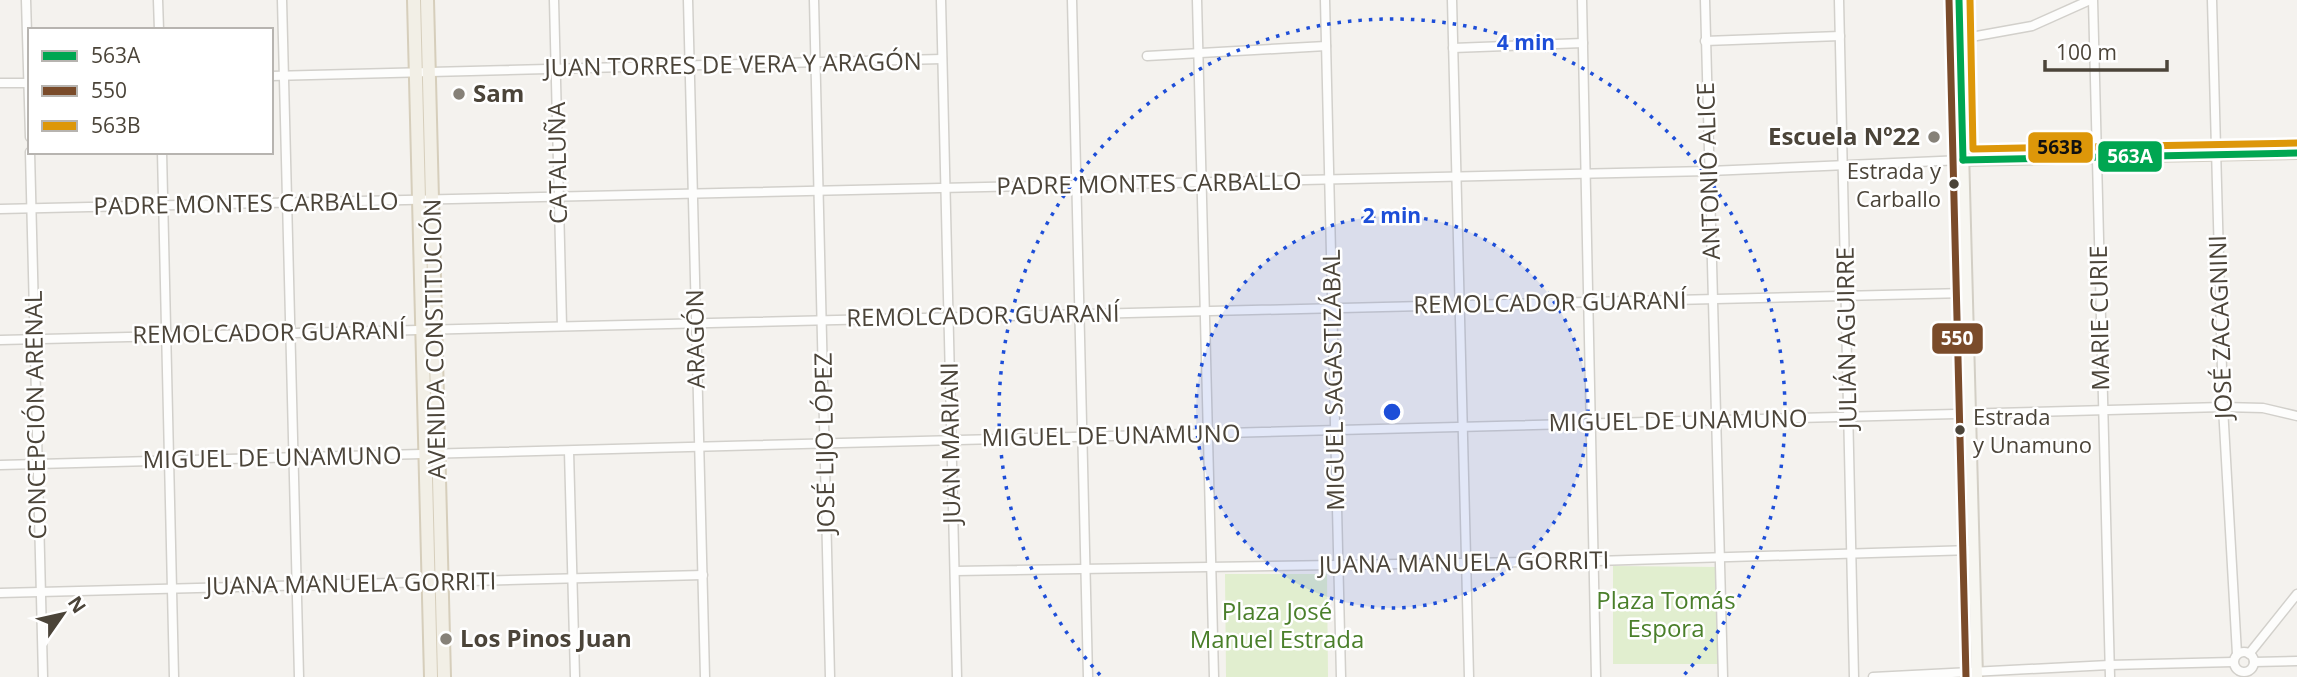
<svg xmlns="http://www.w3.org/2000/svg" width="2297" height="677" viewBox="0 0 2297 677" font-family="'Open Sans',sans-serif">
  <rect width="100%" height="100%" fill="#f4f2ee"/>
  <g fill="#e1eecf">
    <polygon points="1613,566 1719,567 1720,664 1613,664"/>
    <polygon points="1225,574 1327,574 1328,677 1226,677"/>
  </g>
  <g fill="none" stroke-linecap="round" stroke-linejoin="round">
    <defs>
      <g id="street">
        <polyline points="26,0 30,137"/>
        <polyline points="158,0 159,30"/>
        <polyline points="282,0 299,677"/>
        <polyline points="554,0 562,326"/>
        <polyline points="688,0 705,677"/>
        <polyline points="814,0 830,677"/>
        <polyline points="941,0 957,677"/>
        <polyline points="1072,0 1088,677"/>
        <polyline points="1197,0 1214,677"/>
        <polyline points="1325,0 1341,677"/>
        <polyline points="1452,0 1469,677"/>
        <polyline points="1582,0 1596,677"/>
        <polyline points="1705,0 1723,677"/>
        <polyline points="1839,0 1854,677"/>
        <polyline points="2093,0 2110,677"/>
        <polyline points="2212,0 2223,407 2237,654"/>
        <polyline points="1960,39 2032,26 2090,0"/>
        <polyline points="1705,41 1840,36"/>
        <polyline points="1453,48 1583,43"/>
        <polyline points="1147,56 1326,46"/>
        <polyline points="271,76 942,59"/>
        <polyline points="0,83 30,83"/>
        <polyline points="30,152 43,677"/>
        <polyline points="162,152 174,677"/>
        <polyline points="0,209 1709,171 1963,160"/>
        <polyline points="0,340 1966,293"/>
        <polyline points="569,451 575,677"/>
        <polyline points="0,465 2223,407 2263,408 2297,416"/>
        <polyline points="955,571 1595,561 1973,550"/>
        <polyline points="0,593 703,575"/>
        <circle cx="2244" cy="662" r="10"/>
        <polyline points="2249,654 2297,594"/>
        <polyline points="2254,662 2297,661"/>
        <polyline points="1873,677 2109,665 2233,662"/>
      </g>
      <g id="secondary">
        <polyline points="1959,0 1977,677"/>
        <polyline points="1963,160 2297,153"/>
      </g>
      <g id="primary">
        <polyline points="414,0 431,677"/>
        <polyline points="427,0 444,677"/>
      </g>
    </defs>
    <use href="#street" stroke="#d2d0cb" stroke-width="11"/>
    <use href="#secondary" stroke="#d3cfc5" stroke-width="14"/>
    <use href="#primary" stroke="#d6cebb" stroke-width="16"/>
    <use href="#street" stroke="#fdfdfc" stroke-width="8"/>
    <use href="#secondary" stroke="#f7f6f1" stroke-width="10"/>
    <use href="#primary" stroke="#f2efe6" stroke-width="12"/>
    <defs>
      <g id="bus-1">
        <polyline points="1959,0 1963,160"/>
        <polyline points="1963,160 2297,153"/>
      </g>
      <polyline id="bus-2" points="1949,0 1966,677"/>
      <polyline id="bus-3" points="1970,0 1973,149 2297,143"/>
    </defs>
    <use href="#bus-1" stroke="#fff" stroke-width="12"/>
    <use href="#bus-2" stroke="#fff" stroke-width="12"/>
    <use href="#bus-3" stroke="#fff" stroke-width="12"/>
    <use href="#bus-1" stroke="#00a651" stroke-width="7"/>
    <use href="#bus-2" stroke="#7a4b2a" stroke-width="7"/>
    <use href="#bus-3" stroke="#dd9709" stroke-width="7"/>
  </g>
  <circle cx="1392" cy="412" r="196" fill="#1d4ed8" fill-opacity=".12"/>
  <g fill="none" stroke="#1d4ed8" stroke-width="3.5" stroke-dasharray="3.5 7">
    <circle cx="1392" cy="412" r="196"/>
    <path d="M1100 675A393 393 0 1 1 1684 675"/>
  </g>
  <g fill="#868178" stroke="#fff" stroke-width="2.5">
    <circle cx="459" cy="94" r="7"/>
    <circle cx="1934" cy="137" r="7"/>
    <circle cx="446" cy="639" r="7"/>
  </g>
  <g fill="#4b4439" stroke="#fff" stroke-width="2.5">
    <circle cx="1954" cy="184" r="6"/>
    <circle cx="1960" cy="430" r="6"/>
  </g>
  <g text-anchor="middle" stroke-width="5" stroke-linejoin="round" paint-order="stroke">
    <g font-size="22" fill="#4b4439" stroke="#fff" text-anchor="end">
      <text x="1941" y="179">Estrada y<tspan x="1941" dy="28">Carballo</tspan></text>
      <text x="1973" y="425" text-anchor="start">Estrada<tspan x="1973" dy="28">y Unamuno</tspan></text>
    </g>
    <g font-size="24" fill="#4b4439" stroke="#fff">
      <text transform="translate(733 65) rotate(-1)" y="8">JUAN TORRES DE VERA Y ARAGÓN</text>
      <text transform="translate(558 163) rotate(-91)" y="8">CATALUÑA</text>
      <text transform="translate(1709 171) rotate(-92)" y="8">ANTONIO ALICE</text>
      <text transform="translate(1149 184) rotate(-1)" y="8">PADRE MONTES CARBALLO</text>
      <text transform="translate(246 204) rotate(-1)" y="8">PADRE MONTES CARBALLO</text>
      <text transform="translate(1550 303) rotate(-1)" y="8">REMOLCADOR GUARANÍ</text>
      <text transform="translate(983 316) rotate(-1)" y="8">REMOLCADOR GUARANÍ</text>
      <text transform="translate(2100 318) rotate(-91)" y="8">MARIE CURIE</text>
      <text transform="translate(2221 327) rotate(-92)" y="8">JOSÉ ZACAGNINI</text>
      <text transform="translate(269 333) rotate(-1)" y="8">REMOLCADOR GUARANÍ</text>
      <text transform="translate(1847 338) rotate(-91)" y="8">JULIÁN AGUIRRE</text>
      <text transform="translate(435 339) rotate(-91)" y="8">AVENIDA CONSTITUCIÓN</text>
      <text transform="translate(696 339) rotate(-91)" y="8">ARAGÓN</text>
      <text transform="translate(1334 380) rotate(-91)" y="8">MIGUEL SAGASTIZÁBAL</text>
      <text transform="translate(36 415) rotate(-91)" y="8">CONCEPCIÓN ARENAL</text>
      <text transform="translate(1678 421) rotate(-1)" y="8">MIGUEL DE UNAMUNO</text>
      <text transform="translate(1111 436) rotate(-1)" y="8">MIGUEL DE UNAMUNO</text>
      <text transform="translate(825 443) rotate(-91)" y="8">JOSÉ LIJO LÓPEZ</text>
      <text transform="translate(951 443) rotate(-91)" y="8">JUAN MARIANI</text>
      <text transform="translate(272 458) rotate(-1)" y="8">MIGUEL DE UNAMUNO</text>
      <text transform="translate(1464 563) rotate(-1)" y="8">JUANA MANUELA GORRITI</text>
      <text transform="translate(351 584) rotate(-1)" y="8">JUANA MANUELA GORRITI</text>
    </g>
    <g font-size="24" font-weight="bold" fill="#4b4439" stroke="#fff" text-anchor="start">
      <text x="473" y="102">Sam</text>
      <text x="1920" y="145" text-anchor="end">Escuela Nº22</text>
      <text x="460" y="647">Los Pinos Juan</text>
    </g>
    <g font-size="24" fill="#4a7f2a" stroke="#fff">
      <text x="1666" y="609">Plaza Tomás<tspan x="1666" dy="28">Espora</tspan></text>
      <text x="1277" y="620">Plaza José<tspan x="1277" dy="28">Manuel Estrada</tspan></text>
    </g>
  </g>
  <circle cx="1392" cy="412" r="10" fill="#1d4ed8" stroke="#fff" stroke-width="3.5"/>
  <g font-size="21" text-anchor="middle" font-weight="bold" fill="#1d4ed8" stroke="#fff" stroke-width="5" stroke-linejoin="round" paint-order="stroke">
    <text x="1526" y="50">4 min</text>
    <text x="1392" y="223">2 min</text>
  </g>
  <g stroke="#fff" stroke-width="2.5">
    <rect x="2027" y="131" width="67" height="33" rx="7" fill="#dd9709"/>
    <rect x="2097" y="140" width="66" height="33" rx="7" fill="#00a651"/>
    <rect x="1931" y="322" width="53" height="33" rx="7" fill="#7a4b2a"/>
  </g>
  <g font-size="19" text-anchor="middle" font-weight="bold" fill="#fff">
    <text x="2130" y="163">563A</text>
    <text x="1957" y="345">550</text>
  </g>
  <g font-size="19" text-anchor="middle" font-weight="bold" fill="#111">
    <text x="2060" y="154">563B</text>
  </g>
  <rect x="28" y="28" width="245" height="126" fill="#ffffff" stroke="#b7b4b0" stroke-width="2"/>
  <rect x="42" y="51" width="35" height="10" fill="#00a651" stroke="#b7b4b0" stroke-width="2"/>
  <text x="91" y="63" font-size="21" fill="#4b4439">563A</text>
  <rect x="42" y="86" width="35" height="10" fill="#7a4b2a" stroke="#b7b4b0" stroke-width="2"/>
  <text x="91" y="98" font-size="21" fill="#4b4439">550</text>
  <rect x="42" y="121" width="35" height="10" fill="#dd9709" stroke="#b7b4b0" stroke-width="2"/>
  <text x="91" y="133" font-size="21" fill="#4b4439">563B</text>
  <g transform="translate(63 614) rotate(56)" stroke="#ffffff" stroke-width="5" paint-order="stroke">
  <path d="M0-5L12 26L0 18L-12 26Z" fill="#4b4439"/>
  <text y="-10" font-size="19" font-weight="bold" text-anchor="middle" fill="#4b4439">N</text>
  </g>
  <path d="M2045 60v10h122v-10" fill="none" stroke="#4b4439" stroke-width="3.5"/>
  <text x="2056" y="60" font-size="21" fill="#4b4439" stroke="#ffffff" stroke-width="5" paint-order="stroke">100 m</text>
</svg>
